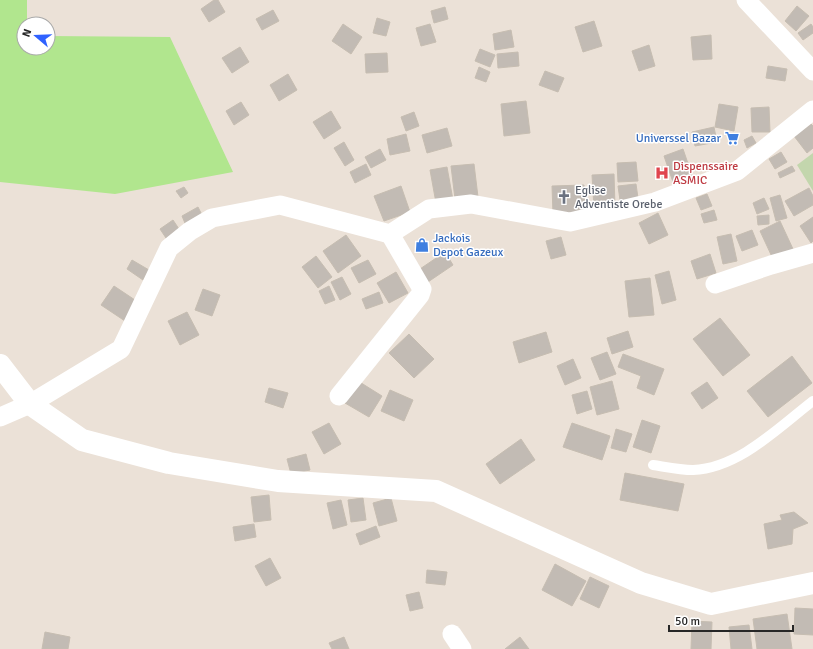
<svg xmlns="http://www.w3.org/2000/svg" width="813" height="649" viewBox="0 0 813 649" font-family="Signika,sans-serif">
  <rect width="100%" height="100%" fill="#ebe1d7"/>
  <polygon fill="#b1e68e" points="0,0 27,0 27,24 24,24 24,48 48,48 48,36 170,37 233,172 115,194 0,182"/>
  <polygon fill="#c3d6ad" points="813,153 813,191 797,165"/>
  <g fill="#c2bbb4" stroke="#c6bdb1">
    <polygon points="214,0 218,0 225,12 209,22 201,9"/>
    <polygon points="797,6 809,16 796,31 785,21"/>
    <polygon points="445,7 448,19 434,23 431,11"/>
    <polygon points="273,10 279,21 262,30 256,19"/>
    <polygon points="377,18 390,22 386,36 373,33"/>
    <polygon points="594,21 602,46 583,52 575,27"/>
    <polygon points="343,24 362,37 351,54 332,41"/>
    <polygon points="430,24 436,42 421,46 416,28"/>
    <polygon points="811,24 813,27 813,33 803,40 798,33"/>
    <polygon points="511,30 514,47 495,50 493,34"/>
    <polygon points="711,35 712,59 693,60 691,37"/>
    <polygon points="649,45 655,66 639,71 632,51"/>
    <polygon points="240,47 249,62 232,73 222,58"/>
    <polygon points="480,49 495,55 490,67 475,61"/>
    <polygon points="518,52 519,66 498,68 497,54"/>
    <polygon points="387,53 388,72 366,73 365,54"/>
    <polygon points="768,66 787,69 785,81 766,78"/>
    <polygon points="479,67 490,72 486,82 475,78"/>
    <polygon points="545,71 564,78 558,92 539,85"/>
    <polygon points="288,74 297,90 279,101 270,85"/>
    <polygon points="526,101 530,133 504,136 501,104"/>
    <polygon points="241,102 249,115 234,125 226,111"/>
    <polygon points="719,104 738,107 734,131 715,127"/>
    <polygon points="769,107 770,132 752,132 751,108"/>
    <polygon points="331,111 341,128 324,139 313,122"/>
    <polygon points="414,112 419,126 406,131 401,117"/>
    <polygon points="811,124 813,126 813,148 807,153 794,136"/>
    <polygon points="714,127 717,142 695,146 692,132"/>
    <polygon points="447,128 452,146 427,153 422,135"/>
    <polygon points="406,134 410,151 390,155 387,139"/>
    <polygon points="752,136 756,143 747,148 744,140"/>
    <polygon points="344,142 354,160 345,166 334,148"/>
    <polygon points="380,149 386,160 371,168 365,157"/>
    <polygon points="683,149 693,178 674,185 664,156"/>
    <polygon points="781,152 787,162 775,169 769,159"/>
    <polygon points="636,162 638,181 618,182 617,163"/>
    <polygon points="366,164 371,175 355,183 350,172"/>
    <polygon points="474,164 478,197 455,199 451,166"/>
    <polygon points="792,166 795,171 780,178 778,173"/>
    <polygon points="447,167 453,200 436,203 430,170"/>
    <polygon points="614,174 615,207 594,208 592,175"/>
    <polygon points="636,184 639,205 621,207 618,186"/>
    <polygon points="584,185 585,212 553,214 552,186"/>
    <polygon points="401,186 410,212 384,221 374,196"/>
    <polygon points="184,187 188,193 181,198 176,191"/>
    <polygon points="809,188 813,196 813,205 794,216 785,201"/>
    <polygon points="707,194 712,206 701,210 696,198"/>
    <polygon points="780,195 787,218 776,221 770,198"/>
    <polygon points="764,198 769,209 757,214 753,203"/>
    <polygon points="198,207 204,219 187,228 182,216"/>
    <polygon points="714,210 717,220 704,223 701,214"/>
    <polygon points="658,213 668,235 649,244 639,223"/>
    <polygon points="769,215 769,224 758,225 757,216"/>
    <polygon points="813,217 813,241 811,243 800,226"/>
    <polygon points="173,220 181,232 168,241 160,229"/>
    <polygon points="780,221 793,249 773,259 760,231"/>
    <polygon points="752,230 758,245 742,251 736,236"/>
    <polygon points="731,234 737,261 723,264 717,237"/>
    <polygon points="346,235 361,256 338,273 323,251"/>
    <polygon points="561,237 566,255 551,259 546,241"/>
    <polygon points="445,252 453,265 425,284 417,271"/>
    <polygon points="710,254 716,273 697,279 691,261"/>
    <polygon points="316,256 332,277 318,288 302,267"/>
    <polygon points="132,260 149,270 143,280 127,269"/>
    <polygon points="368,260 376,274 359,283 351,268"/>
    <polygon points="669,271 676,300 662,304 655,275"/>
    <polygon points="396,272 408,293 389,303 377,283"/>
    <polygon points="342,277 351,294 340,300 331,282"/>
    <polygon points="650,278 654,315 629,317 625,281"/>
    <polygon points="114,286 138,302 125,321 101,305"/>
    <polygon points="329,286 335,300 325,304 319,291"/>
    <polygon points="203,289 220,295 212,316 195,310"/>
    <polygon points="379,292 383,303 366,309 362,299"/>
    <polygon points="187,312 199,335 180,345 168,321"/>
    <polygon points="720,318 750,355 723,376 693,339"/>
    <polygon points="628,331 633,347 612,354 607,338"/>
    <polygon points="546,332 552,352 519,363 513,342"/>
    <polygon points="409,334 434,359 414,378 389,353"/>
    <polygon points="607,352 616,374 600,380 591,358"/>
    <polygon points="623,354 664,369 654,395 637,388 641,376 618,367"/>
    <polygon points="792,356 812,383 768,417 747,391"/>
    <polygon points="573,359 581,378 565,385 557,366"/>
    <polygon points="358,381 382,396 369,417 345,403"/>
    <polygon points="612,381 619,409 597,415 590,387"/>
    <polygon points="707,382 718,398 702,409 691,393"/>
    <polygon points="269,388 288,393 283,408 265,402"/>
    <polygon points="390,390 413,400 404,421 381,411"/>
    <polygon points="587,391 592,409 577,414 572,395"/>
    <polygon points="642,420 660,426 651,453 633,447"/>
    <polygon points="329,423 341,444 324,454 312,432"/>
    <polygon points="572,423 610,436 602,460 563,447"/>
    <polygon points="616,429 632,434 626,452 611,448"/>
    <polygon points="521,439 535,460 500,484 486,464"/>
    <polygon points="306,454 310,470 291,474 287,459"/>
    <polygon points="625,473 684,484 678,511 620,500"/>
    <polygon points="269,495 271,520 254,522 251,497"/>
    <polygon points="363,498 366,520 351,522 348,500"/>
    <polygon points="391,498 397,521 379,526 373,503"/>
    <polygon points="341,500 347,525 333,529 327,503"/>
    <polygon points="794,512 808,523 793,529 792,544 768,549 764,524 782,520 780,515"/>
    <polygon points="254,524 256,537 235,541 233,527"/>
    <polygon points="376,526 380,537 360,545 356,534"/>
    <polygon points="270,558 281,578 266,586 255,566"/>
    <polygon points="555,564 586,581 572,606 542,590"/>
    <polygon points="427,570 447,572 445,585 426,583"/>
    <polygon points="590,577 609,586 599,608 580,599"/>
    <polygon points="419,592 423,608 410,611 406,595"/>
    <polygon points="795,608 813,609 813,635 794,634"/>
    <polygon points="787,614 792,649 757,649 753,619"/>
    <polygon points="692,621 712,622 711,649 691,649"/>
    <polygon points="749,625 752,649 731,649 729,627"/>
    <polygon points="45,632 70,637 68,649 42,649"/>
    <polygon points="344,637 349,649 332,649 329,643"/>
    <polygon points="520,637 529,649 505,649"/>
  </g>
  <g fill="none" stroke-linecap="round" stroke-linejoin="round">
    <path stroke="#fff" stroke-width="10" d="M 653,465 C 666,467 680,470 693,470 C 739,468 778,428 813,401"/>
    <g stroke="#fff" stroke-width="19">
      <polyline points="746,0 813,71"/>
      <polyline points="715,284 771,265 813,253"/>
      <polyline points="339,396 420,295 422,289 390,234"/>
      <polyline points="0,417 30,404 121,349 169,248 190,231 212,218 280,205 390,234 429,209 471,204 570,222 655,202 737,171 813,110"/>
      <polyline points="452,634 462,649"/>
    </g>
    <polyline stroke="#fff" stroke-width="22" points="0,365 30,404 82,440 169,463 278,481 436,491 641,583 711,604 813,583"/>
  </g>
  <defs>
    <symbol id="supermarket-bare" viewBox="-9 -9 18 18"><path d="M-6-5.5h2.5l.6 2H6L4.5 2H-2.5L-4.4-4H-6ZM-1.5 3.2a1.3 1.3 0 1 0 .1 0ZM3 3.2a1.3 1.3 0 1 0 .1 0Z" fill="#3f7fe0" stroke="#fff" stroke-width="2.5" paint-order="stroke"/></symbol>
    <symbol id="hospital-bare" viewBox="-9 -9 18 18"><path d="M-5-5h3v3.5h4V-5h3V5h-3V1.5h-4V5h-3Z" fill="#e0444e" stroke="#fff" stroke-width="2.5" paint-order="stroke"/></symbol>
    <symbol id="church-bare" viewBox="-9 -9 18 18"><path d="M-1.2-6h2.4v3.5h3.3v2.4h-3.3V6h-2.4V-.1h-3.3v-2.4h3.3Z" fill="#6b7280" stroke="#fff" stroke-width="2.5" paint-order="stroke"/></symbol>
    <symbol id="shop-bare" viewBox="-9 -9 18 18"><path d="M-5-2.5h2.3a2.7 3.5 0 0 1 5.4 0H5L5.5 6h-11ZM-1.5-2.5h3a1.5 2.3 0 0 0-3 0Z" fill="#3f7fe0" stroke="#fff" stroke-width="2.5" paint-order="stroke"/></symbol>
  </defs>
  <g fill-rule="evenodd">
    <use href="#supermarket-bare" x="722" y="128" width="20" height="20"/>
    <use href="#hospital-bare" x="652" y="163" width="20" height="20"/>
    <use href="#church-bare" x="554" y="187" width="20" height="20"/>
    <use href="#shop-bare" x="412" y="235" width="20" height="20"/>
  </g>
  <g text-anchor="middle" stroke-width="3" stroke-linejoin="round" paint-order="stroke">
    <g font-size="12" fill="#366cbe" stroke="#fff" text-anchor="end">
      <text x="721" y="142">Universsel Bazar</text>
      <text x="433" y="242" text-anchor="start">Jackois<tspan x="433" dy="14">Depot Gazeux</tspan></text>
    </g>
    <g font-size="12" fill="#be3a42" stroke="#fff" text-anchor="start">
      <text x="673" y="170">Dispenssaire<tspan x="673" dy="14">ASMIC</tspan></text>
    </g>
    <g font-size="12" fill="#5b616d" stroke="#fff" text-anchor="start">
      <text x="575" y="194">Eglise<tspan x="575" dy="14">Adventiste Orebe</tspan></text>
    </g>
  </g>
  <g transform="translate(36 36) rotate(289)"><circle r="19" fill="#ffffff" stroke="#a9a9a9"/>
  <path d="M0-3L7 15L0 10L-7 15Z" fill="#3062ff"/>
  <text y="-6" font-size="11" font-weight="bold" text-anchor="middle" fill="#272727">N</text>
  </g>
  <path d="M669 625v6h124v-6" fill="none" stroke="#272727" stroke-width="2"/>
  <text x="675" y="625" font-size="12" fill="#272727" stroke="#ffffff" stroke-width="3" paint-order="stroke">50 m</text>
</svg>
